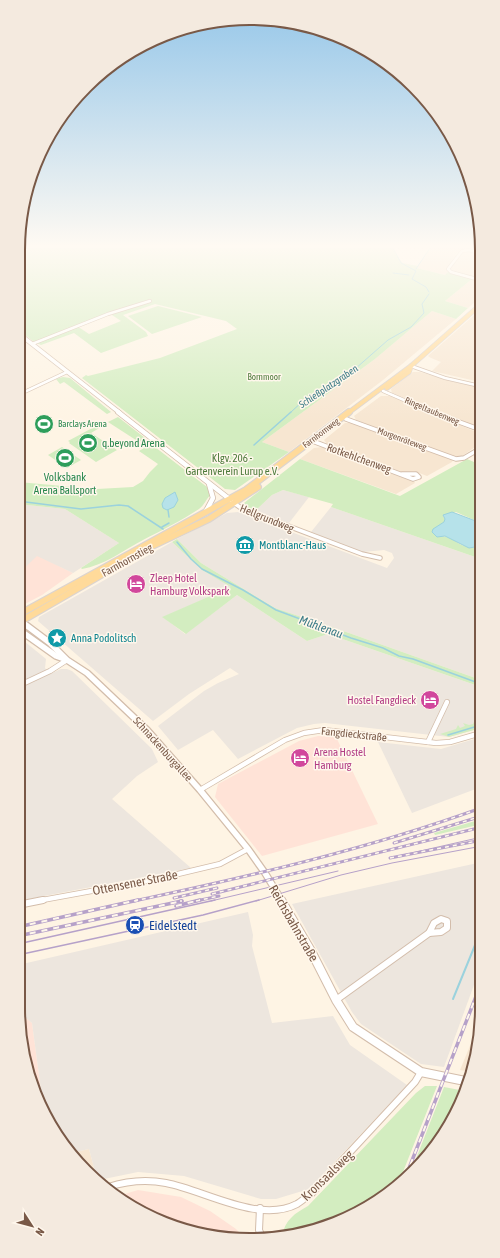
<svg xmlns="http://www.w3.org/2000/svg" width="500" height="1258" viewBox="0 0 500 1258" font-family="'Asap Condensed',sans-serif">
  <rect width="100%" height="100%" fill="#fef4e4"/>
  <g fill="#f7e6d1">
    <polygon points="431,248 463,248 459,253 457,253 446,268 448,272 446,275 417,268"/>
    <polygon points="466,250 480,254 480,279 450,269 463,251"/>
    <polygon points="472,279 480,281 480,298 468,308 445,301"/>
    <polygon points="480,310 480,382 432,371 441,362 431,358 428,356"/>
    <polygon points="432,311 456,319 383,380 289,452 262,442 375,359"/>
    <polygon points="413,372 420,372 455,382 480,387 481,428 392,393 391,389"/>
    <polygon points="381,396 390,396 481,434 481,443 462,456 453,456 356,420 354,416"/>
    <polygon points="345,423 352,423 453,460 452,462 427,476 414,471 401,472 364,456 360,457 327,444 324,440"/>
    <polygon points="322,447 414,481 415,483 396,494 300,459 314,448"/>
    <polygon points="479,1024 471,1072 460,1070"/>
    <polygon points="89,1149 97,1179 75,1161 71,1153"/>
  </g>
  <g fill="#ffe3d7">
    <polygon points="37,555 73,573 42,595 23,605 18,605 18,574"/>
    <polygon points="318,736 336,737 378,824 262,856 215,797 218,784 299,741"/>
    <polygon points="19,1012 32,1023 43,1105 30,1083"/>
    <polygon points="138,1190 181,1197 210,1211 236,1229 244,1237 219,1238 134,1209 118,1196"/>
  </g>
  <g fill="#ede6de">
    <polygon points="283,490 309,497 289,523 255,511 272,495"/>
    <polygon points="18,504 65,509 119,543 73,573 37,556 18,574"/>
    <polygon points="331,507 481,559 481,680 349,633 275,608 201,563 177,539 227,513 238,512 387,568 394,558 392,553 384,550 363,552 311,532"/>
    <polygon points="172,542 202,570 232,587 163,617 185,634 237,595 307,641 328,634 478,686 481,687 481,728 449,737 325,723 314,724 297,728 238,759 213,730 178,750 158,726 204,691 218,683 239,674 230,668 189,694 153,721 38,621 39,617"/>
    <polygon points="19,637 46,659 45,668 50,674 61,669 67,669 72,671 152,749 158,762 137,776 112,799 191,868 18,901"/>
    <polygon points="481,737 481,787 412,813 378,742 441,749"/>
    <polygon points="482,862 482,963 444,1067 421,1064 361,1024 352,1012 292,904"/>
    <polygon points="248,912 253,935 252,946 272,1023 333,1016 350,1045 407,1085 309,1189 276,1199 261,1199 184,1176 138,1172 99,1180 97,1179 89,1149 71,1153 43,1105 32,1023 19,1012 18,965"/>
  </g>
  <g fill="#d3edc0" fill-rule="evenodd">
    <path d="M 18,248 L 393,248 L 402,263 L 418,266 L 417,268 L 445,275 L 448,272 L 472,279 L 445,301 L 468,308 L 456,319 L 432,311 L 375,359 L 262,442 L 289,452 L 235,490 L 225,489 L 82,378 L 86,375 L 88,376 L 160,358 L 237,329 L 226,321 L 155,304 L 123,315 L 146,332 L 148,336 L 101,353 L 74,333 L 41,345 L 34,342 L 18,329 ZM 109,313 L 121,321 L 89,334 L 77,326 Z"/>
    <polygon points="158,306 202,317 152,334 128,316"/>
    <polygon points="63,377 70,378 111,412 107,414 64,382 60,384 56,379"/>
    <polygon points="118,417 145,438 139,442 108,422"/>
    <polygon points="98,425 101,427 91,433 117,450 96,462 69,443 70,442 68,441"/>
    <path d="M 151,444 L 207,487 L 211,495 C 206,498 205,505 199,509 C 181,521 162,530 143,540 C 124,550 103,566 82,569 L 81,568 L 119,543 L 65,509 L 18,504 L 18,482 L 97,489 L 133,487 L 143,481 L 150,472 L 158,464 L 139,451 Z"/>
    <polygon points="62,447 81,460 67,468 48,455"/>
    <path d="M 300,459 L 400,496 L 467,459 L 481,465 L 481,523 L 456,512 L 443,516 L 445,519 L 444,522 L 432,532 L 437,537 C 449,533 457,545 468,547 C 474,549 473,546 481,550 L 481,559 L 331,507 L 333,504 L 283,490 L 272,495 L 255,511 L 245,507 L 244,503 Z"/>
    <polygon points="177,539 201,563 275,608 349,633 481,680 481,687 328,634 307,641 237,595 186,634 162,617 231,587 202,570 172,542"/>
    <polygon points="481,718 481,728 449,737 440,734 456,729 458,725 460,728 465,726 463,723 469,725 473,724 475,720 479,722"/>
    <polygon points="482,819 482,824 435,835 434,833"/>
    <path d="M 425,1086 L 437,1086 L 399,1182 L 379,1201 L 295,1235 L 282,1236 C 285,1220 295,1213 308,1206 L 416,1093 Z"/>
    <polygon points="444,1087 465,1091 434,1149 412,1169"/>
  </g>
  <g fill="#b6e2ea" stroke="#9bd2dd">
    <polygon points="175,492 178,500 174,507 167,510 163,508 162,504 165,498"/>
    <polygon points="452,512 481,523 481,550 475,547 469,548 445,536 437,537 432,532 433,529 444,522 445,519 443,515"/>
  </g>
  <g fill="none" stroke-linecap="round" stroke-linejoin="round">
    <g stroke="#9bd2dd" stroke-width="1">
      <polyline points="393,248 401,263 416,271 412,279 426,287 429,292"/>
      <polyline points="416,269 430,248"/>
      <polyline points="393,273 409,275"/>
      <polyline points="290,413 304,400 331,387 347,376 388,340 411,327 424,313 422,304 429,294"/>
    </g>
    <g stroke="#9bd2dd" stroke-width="1.5">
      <polyline points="254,445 291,412"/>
      <polyline points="18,501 81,509 119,505 128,506 163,529"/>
      <polyline points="168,510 169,517"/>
      <polyline points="162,527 169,523"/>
      <polyline points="177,542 191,559 202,569 243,590 276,610 351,638 383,648 399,656 413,659 481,684"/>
      <polyline points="448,735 481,725"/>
      <polyline points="481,871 482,874"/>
    </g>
    <g stroke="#9bd2dd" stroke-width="2">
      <polyline points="453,999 482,928"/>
      <polyline points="479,1015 481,1016"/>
    </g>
    <defs>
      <g id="minor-far3">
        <polyline points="480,253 469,250 462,251 448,269 451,272 480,280"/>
        <polyline points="32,344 108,314 150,301"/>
        <polyline points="411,366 445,378 480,386"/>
        <polyline points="383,391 434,413"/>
        <polyline points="18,395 67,372"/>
      </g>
      <g id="minor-far2">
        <polyline points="432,412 481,430"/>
        <polyline points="346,419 456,459 464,458 481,448"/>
        <polyline points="315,442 413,479 419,477 416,474 402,474"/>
        <polyline points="234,503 241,508 362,554 380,558"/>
      </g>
      <g id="minor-far1">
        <polyline points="18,686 50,671 67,660"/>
        <polyline points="428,742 447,702"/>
        <polyline points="200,790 285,740 304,733 324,730 436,743 450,742 481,733"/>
        <polyline points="37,901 157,879 220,864 248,849"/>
      </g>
      <g id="minor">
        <polyline points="18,905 43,900"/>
        <polygon points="441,919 447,921 447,928 441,932 429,933 434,923"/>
        <polyline points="336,1000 429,933"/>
        <path d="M 108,1187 C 127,1181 146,1179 166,1183 C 204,1190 259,1224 297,1204 C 302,1201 307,1196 312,1193 L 415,1082 L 421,1072"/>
        <polyline points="260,1208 259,1230 262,1237"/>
      </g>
      <polyline id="tertiary-far3" points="18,333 120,413"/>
      <g id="tertiary-far2">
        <polyline points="118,412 232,501"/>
        <polyline points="206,511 213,498 209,484"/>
        <polyline points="21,621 27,626"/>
      </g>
      <g id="tertiary-far1">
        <polyline points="26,625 50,643 66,659"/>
        <polyline points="18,629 56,656 67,660 87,673 147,730 200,790 248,849 265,873 282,901"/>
      </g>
      <polyline id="tertiary" points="281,900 311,951 336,1000 353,1027 421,1072 470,1082"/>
      <g id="primary-far1">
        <polyline points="387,388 409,372 411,366"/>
        <polyline points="348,413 411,366 480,305"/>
      </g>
      <g id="primary">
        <polyline points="18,615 246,490 349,412"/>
        <polyline points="18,623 144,550 209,519 258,487"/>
      </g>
    </defs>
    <use href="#minor-far3" stroke="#d3bdab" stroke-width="4"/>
    <use href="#minor-far2" stroke="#d3bdab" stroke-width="5.5"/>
    <use href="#minor-far1" stroke="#d3bdab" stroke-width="6"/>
    <use href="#minor" stroke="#d3bdab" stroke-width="8"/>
    <use href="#tertiary-far3" stroke="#d3bdab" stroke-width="5"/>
    <use href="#tertiary-far2" stroke="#d3bdab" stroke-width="6"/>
    <use href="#tertiary-far1" stroke="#d3bdab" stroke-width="8"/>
    <use href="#tertiary" stroke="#d3bdab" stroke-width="10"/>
    <use href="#primary-far1" stroke="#dcd4cf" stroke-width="5.5"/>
    <use href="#primary" stroke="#dcd4cf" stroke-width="8"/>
    <use href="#minor-far3" stroke="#fff" stroke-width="2.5"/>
    <use href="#minor-far2" stroke="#fff" stroke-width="3.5"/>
    <use href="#minor-far1" stroke="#fff" stroke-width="4.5"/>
    <use href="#minor" stroke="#fff" stroke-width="6"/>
    <use href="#tertiary-far3" stroke="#fff" stroke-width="3.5"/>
    <use href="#tertiary-far2" stroke="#fff" stroke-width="4.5"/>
    <use href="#tertiary-far1" stroke="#fff" stroke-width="5.5"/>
    <use href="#tertiary" stroke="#fff" stroke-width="8"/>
    <use href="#primary-far1" stroke="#ffda9a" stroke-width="4"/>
    <use href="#primary" stroke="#ffda9a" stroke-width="5.5"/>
    <g stroke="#b6a1c9" stroke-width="1">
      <polyline points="394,857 482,837"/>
      <polyline points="211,901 338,871"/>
      <polyline points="256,901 341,875 392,863 482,846"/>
    </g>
    <g stroke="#b6a1c9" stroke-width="1.5">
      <polyline points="18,944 215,900"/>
      <polyline points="18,955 203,915 259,900"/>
    </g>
    <defs>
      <g id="rail-far1">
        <polyline points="394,843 482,816"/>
        <polyline points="390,858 482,840"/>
        <polyline points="212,894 482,827"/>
        <polyline points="174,898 217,888"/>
        <path d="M 134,901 C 251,876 368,849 481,808"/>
        <polyline points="180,901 182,901"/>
        <polyline points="196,901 219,896"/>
      </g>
      <g id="rail">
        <polyline points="176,906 200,900"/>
        <polyline points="18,927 138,900"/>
        <polyline points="18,936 182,901"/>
        <polyline points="406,1176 482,981"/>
      </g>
    </defs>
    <use href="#rail-far1" stroke="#b6a1c9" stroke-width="3"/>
    <use href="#rail" stroke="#b6a1c9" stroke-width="3.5"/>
    <use href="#rail-far1" stroke="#fff7ec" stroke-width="1.5" stroke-dasharray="4" stroke-linecap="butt"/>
    <use href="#rail" stroke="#fff7ec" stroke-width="2" stroke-dasharray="6" stroke-linecap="butt"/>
  </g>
  <linearGradient id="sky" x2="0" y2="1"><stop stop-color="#94c6e9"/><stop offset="0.58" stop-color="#fffaf3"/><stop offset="1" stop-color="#fffaf3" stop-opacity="0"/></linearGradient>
  <rect width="500" height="424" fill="url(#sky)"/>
  <defs>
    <symbol id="stadium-disc" viewBox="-11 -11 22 22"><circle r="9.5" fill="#2e9e5b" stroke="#fff7ec"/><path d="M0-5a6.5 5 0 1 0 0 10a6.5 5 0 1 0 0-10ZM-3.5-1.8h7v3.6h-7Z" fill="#fff"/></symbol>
    <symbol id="museum-disc" viewBox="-11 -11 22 22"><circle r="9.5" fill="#0f9aa8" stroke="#fff7ec"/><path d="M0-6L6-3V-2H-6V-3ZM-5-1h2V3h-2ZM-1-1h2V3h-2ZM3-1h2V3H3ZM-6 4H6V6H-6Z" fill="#fff"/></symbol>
    <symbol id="hotel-disc" viewBox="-11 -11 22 22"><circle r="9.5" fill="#d1479c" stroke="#fff7ec"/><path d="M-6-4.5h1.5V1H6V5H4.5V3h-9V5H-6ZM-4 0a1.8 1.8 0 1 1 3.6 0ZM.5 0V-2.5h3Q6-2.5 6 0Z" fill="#fff"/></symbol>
    <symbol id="sight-disc" viewBox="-11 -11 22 22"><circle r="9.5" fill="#0f9aa8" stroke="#fff7ec"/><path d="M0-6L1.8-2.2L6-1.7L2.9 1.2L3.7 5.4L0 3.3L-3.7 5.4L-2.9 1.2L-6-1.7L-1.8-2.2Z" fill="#fff"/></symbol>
    <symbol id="station-disc" viewBox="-11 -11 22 22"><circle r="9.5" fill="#1a4fb4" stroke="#fff7ec"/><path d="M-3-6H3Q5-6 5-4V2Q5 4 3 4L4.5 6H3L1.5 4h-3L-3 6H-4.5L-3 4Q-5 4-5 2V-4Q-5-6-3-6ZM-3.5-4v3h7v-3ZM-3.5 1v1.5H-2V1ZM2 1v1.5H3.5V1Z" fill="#fff"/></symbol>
  </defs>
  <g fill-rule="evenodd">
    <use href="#stadium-disc" x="33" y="413" width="22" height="22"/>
    <use href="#stadium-disc" x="77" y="432" width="22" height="22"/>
    <use href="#stadium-disc" x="54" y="447" width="22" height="22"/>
    <use href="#museum-disc" x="234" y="534" width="22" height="22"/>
    <use href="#hotel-disc" x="125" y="573" width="22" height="22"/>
    <use href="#sight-disc" x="46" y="627" width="22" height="22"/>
    <use href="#hotel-disc" x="419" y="689" width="22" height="22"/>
    <use href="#hotel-disc" x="289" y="747" width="22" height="22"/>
    <use href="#station-disc" x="124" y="914" width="22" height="22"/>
  </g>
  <g text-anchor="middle" stroke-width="3" stroke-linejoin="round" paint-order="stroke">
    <g font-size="9" fill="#4d7a3b" stroke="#fff7ec">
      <text x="264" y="380">Bornmoor</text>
    </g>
    <g font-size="9" fill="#795947" stroke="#fff7ec">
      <text transform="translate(432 411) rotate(23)" y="3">Ringeltaubenweg</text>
      <text transform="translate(321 433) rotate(-37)" y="3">Farnhornweg</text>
      <text transform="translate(402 439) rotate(20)" y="3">Morgenröteweg</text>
    </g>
    <g font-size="9" fill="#27864d" stroke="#fff7ec" text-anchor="start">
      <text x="58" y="427">Barclays Arena</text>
    </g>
    <g font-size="10" font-style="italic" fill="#3b7b87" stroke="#fff7ec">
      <text transform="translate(328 386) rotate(-34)" y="4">Schießplatzgraben</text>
    </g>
    <g font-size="11" fill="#27864d" stroke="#fff7ec" text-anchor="start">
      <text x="102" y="447">q.beyond Arena</text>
      <text x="65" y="481" text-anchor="middle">Volksbank<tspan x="65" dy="13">Arena Ballsport</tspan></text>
    </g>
    <g font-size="11" fill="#4d7a3b" stroke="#fff7ec">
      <text x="232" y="462">Klgv. 206 -<tspan x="232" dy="13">Gartenverein Lurup e.V.</tspan></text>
    </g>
    <g font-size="11" fill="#795947" stroke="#fff7ec">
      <text transform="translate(359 458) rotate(20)" y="4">Rotkehlchenweg</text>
      <text transform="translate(267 518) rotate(22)" y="4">Hellgrundweg</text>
      <text transform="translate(127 560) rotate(-29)" y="4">Farnhornstieg</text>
      <text transform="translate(354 734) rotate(6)" y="4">Fangdieckstraße</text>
      <text transform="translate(163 749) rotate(48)" y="4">Schnackenburgallee</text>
    </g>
    <g font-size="11" fill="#0d838f" stroke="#fff7ec" text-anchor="start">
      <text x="259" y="549">Montblanc-Haus</text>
      <text x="71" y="642">Anna Podolitsch</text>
    </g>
    <g font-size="11" fill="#b23c85" stroke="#fff7ec" text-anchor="start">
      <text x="150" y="582">Zleep Hotel<tspan x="150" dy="13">Hamburg Volkspark</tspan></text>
      <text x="416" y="704" text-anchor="end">Hostel Fangdieck</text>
      <text x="314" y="756">Arena Hostel<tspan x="314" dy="13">Hamburg</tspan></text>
    </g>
    <g font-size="12" font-style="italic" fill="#3b7b87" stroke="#fff7ec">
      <text transform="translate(321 627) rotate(20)" y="4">Mühlenau</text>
    </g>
    <g font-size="13" fill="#795947" stroke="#fff7ec">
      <text transform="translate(135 882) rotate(-11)" y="5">Ottensener Straße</text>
      <text transform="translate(294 923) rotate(60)" y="5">Reichsbahnstraße</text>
      <text transform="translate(327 1175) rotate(-44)" y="5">Kronsaalsweg</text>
    </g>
    <g font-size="13" fill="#164399" stroke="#fff7ec" text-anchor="start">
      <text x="149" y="930">Eidelstedt</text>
    </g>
  </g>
  <path d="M0 0H500V1258H0ZM250 25H250A225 225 0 0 1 475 250V1008A225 225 0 0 1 250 1233H250A225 225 0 0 1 25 1008V250A225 225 0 0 1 250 25Z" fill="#f4eadf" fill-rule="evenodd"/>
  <path fill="none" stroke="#795947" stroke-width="2" d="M250 25H250A225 225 0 0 1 475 250V1008A225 225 0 0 1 250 1233H250A225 225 0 0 1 25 1008V250A225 225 0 0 1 250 25Z"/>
  <g transform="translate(32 1226) rotate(126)" stroke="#fff7ec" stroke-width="3" paint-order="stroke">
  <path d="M0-3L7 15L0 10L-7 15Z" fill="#795947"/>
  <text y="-6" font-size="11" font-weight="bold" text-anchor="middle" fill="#795947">N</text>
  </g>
</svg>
